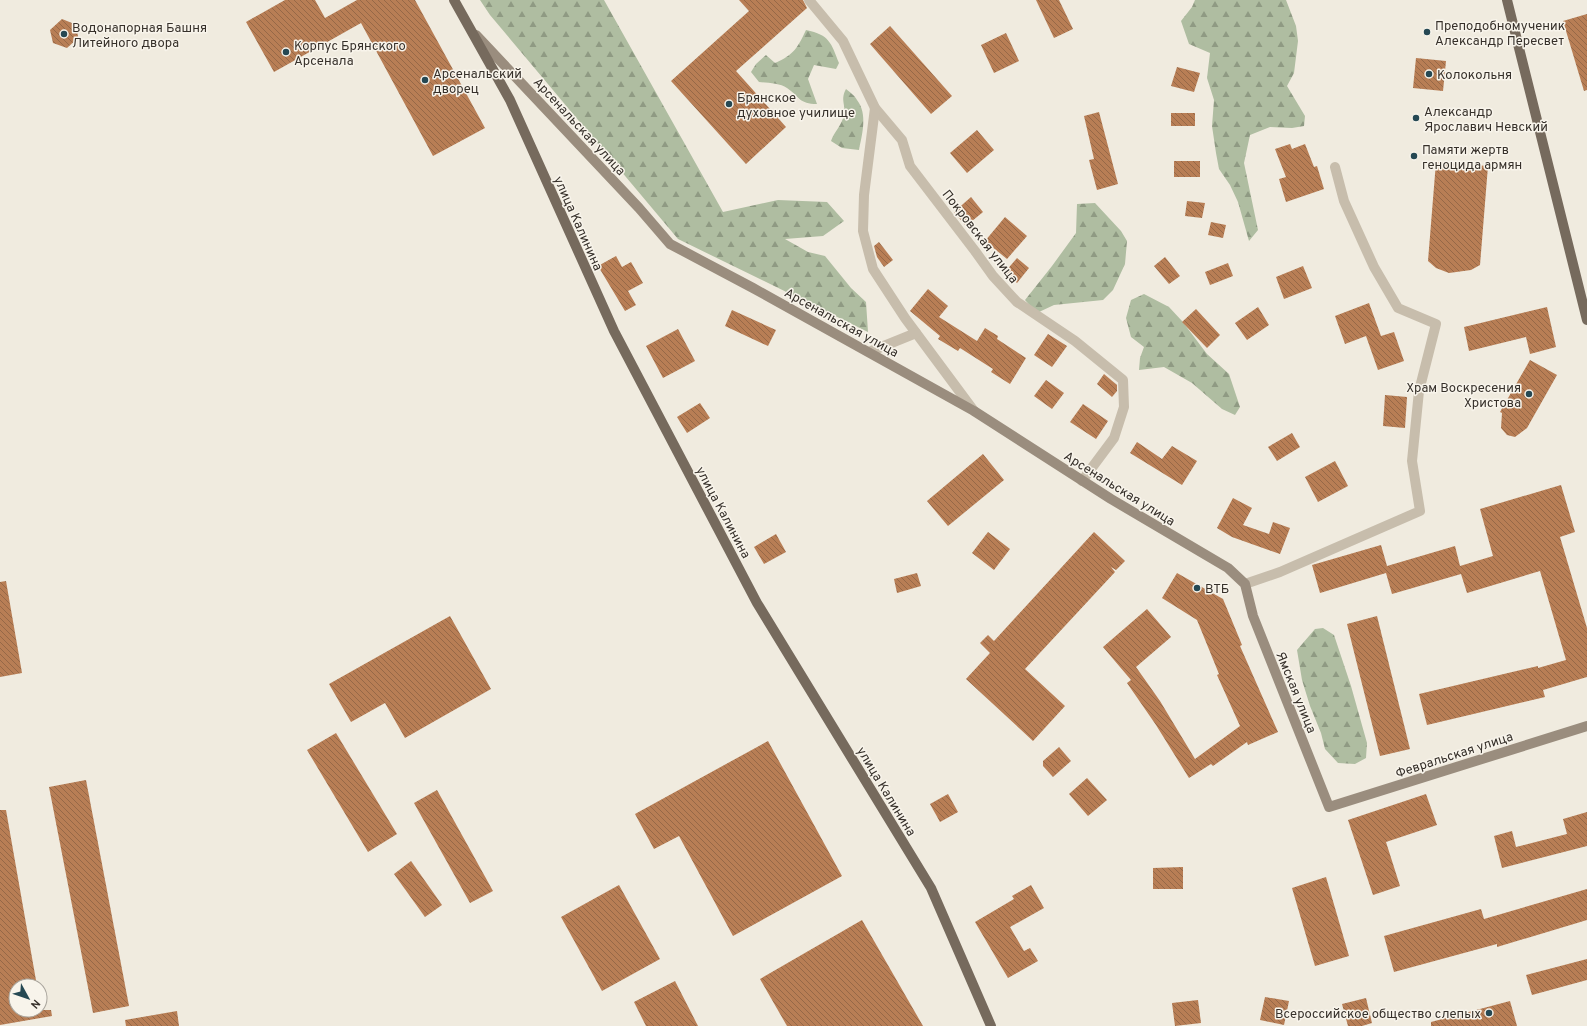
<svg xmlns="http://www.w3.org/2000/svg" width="1587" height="1026" viewBox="0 0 1587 1026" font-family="Overpass,sans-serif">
  <defs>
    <pattern id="forest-firs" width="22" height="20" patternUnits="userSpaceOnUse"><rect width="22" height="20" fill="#afbda1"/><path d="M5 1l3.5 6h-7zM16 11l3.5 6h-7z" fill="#8f9a83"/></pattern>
    <pattern id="building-back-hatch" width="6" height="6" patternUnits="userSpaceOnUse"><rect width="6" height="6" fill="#b87e55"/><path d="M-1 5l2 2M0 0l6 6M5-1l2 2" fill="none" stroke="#966847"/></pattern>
  </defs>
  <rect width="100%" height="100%" fill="#f0ebdf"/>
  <g fill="url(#forest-firs)">
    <polygon points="480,0 604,0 723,212 778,200 827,202 844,221 823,236 785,239 808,252 825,256 851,288 866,302 868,332 678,239 490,15"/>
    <polygon points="1195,0 1286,0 1296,26 1298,41 1294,73 1287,86 1305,116 1304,126 1292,128 1270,127 1250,135 1244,163 1258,230 1249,241 1238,202 1230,185 1219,169 1216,153 1212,126 1214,100 1207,78 1210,53 1189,44 1181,21 1192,7"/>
    <path d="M 806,30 C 830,35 831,43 839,63 L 836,69 L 814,65 L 808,79 L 817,104 C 799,104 800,97 787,88 C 780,83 768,83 759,82 L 751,72 L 756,64 L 766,55 L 775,63 C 794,55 798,47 806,30 Z"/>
    <path d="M 846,89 C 850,92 855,96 857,100 C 868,114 862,135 859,150 L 842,148 L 831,141 C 834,132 842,125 844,115 C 846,104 840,100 846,89 Z"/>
    <polygon points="1095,203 1121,231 1127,241 1125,264 1113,290 1103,300 1054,305 1039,312 1033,309 1025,300 1052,266 1076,233 1077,204"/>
    <polygon points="1144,294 1169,307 1182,321 1207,354 1229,374 1240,407 1235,415 1222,409 1192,383 1164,367 1139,370 1140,358 1144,347 1131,337 1126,318 1131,300"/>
    <polygon points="1323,628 1334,635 1351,686 1367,743 1366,758 1355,764 1338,763 1325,749 1321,733 1310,706 1302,680 1297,650 1315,629"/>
  </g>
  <g fill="url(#building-back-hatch)">
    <polygon points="285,0 315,0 325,18 357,0 415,0 485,128 433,156 361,23 274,72 246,22"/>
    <polygon points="739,0 803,0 807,8 736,71 786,127 746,164 671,81 749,11"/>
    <polygon points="1036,0 1059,0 1073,29 1054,38"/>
    <polygon points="1587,14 1587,90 1584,91 1563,21"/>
    <polygon points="62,19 77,25 78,38 67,48 53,43 50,30"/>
    <polygon points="890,26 952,96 931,114 870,44"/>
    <polygon points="1006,33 1019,61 994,73 981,45"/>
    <polygon points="1416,58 1446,61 1443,91 1413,88"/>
    <polygon points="1177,67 1200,73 1194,92 1171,86"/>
    <polygon points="1099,112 1118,184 1097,190 1089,160 1094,159 1084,116"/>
    <rect x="1171" y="113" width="24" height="13"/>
    <polygon points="977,130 994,150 967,173 950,153"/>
    <polygon points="1290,144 1292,149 1305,144 1314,167 1317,166 1324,189 1286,202 1279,179 1286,177 1275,149"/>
    <rect x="1174" y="161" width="26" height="16"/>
    <polygon points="1436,162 1488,166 1480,265 1471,270 1449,273 1436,268 1428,261"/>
    <polygon points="971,197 983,212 966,226 954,212"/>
    <polygon points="1187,201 1205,203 1202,218 1185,216"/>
    <polygon points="1005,217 1027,236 1007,259 985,241"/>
    <polygon points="1211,222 1226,225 1223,238 1208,235"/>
    <polygon points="879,242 893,260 884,267 877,257 874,246"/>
    <polygon points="616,256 622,267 631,262 643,283 628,291 636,305 625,311 598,266"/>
    <polygon points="1165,257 1180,276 1169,284 1154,266"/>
    <polygon points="1017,258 1029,268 1017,283 1005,272"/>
    <polygon points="1228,263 1233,276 1210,285 1205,272"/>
    <polygon points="1303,266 1312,288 1284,299 1276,277"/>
    <polygon points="928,289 948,306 939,317 977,341 985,328 998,336 997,339 1026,358 1010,384 991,372 993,369 960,348 958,351 938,339 940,336 910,311"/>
    <polygon points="1369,303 1381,336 1394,332 1404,361 1378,370 1366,336 1345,344 1335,316"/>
    <polygon points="1258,307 1269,325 1247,340 1235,323"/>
    <polygon points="1547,307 1556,347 1530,354 1526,337 1469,351 1464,327"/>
    <polygon points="1196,309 1220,335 1207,348 1182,322"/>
    <polygon points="732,310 776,330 768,346 725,326"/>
    <polygon points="678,329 695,361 663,378 646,346"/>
    <polygon points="1048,334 1067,346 1052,367 1034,355"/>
    <polygon points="1530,360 1557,375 1527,428 1515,437 1507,435 1501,428 1502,413 1500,412"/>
    <polygon points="1104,374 1117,385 1117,391 1112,397 1097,384"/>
    <polygon points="1046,380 1064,393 1052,409 1034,396"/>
    <polygon points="1385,395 1407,397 1405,428 1383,426"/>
    <polygon points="700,403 710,418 687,433 677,417"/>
    <polygon points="1083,404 1108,421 1096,439 1070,422"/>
    <polygon points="1292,433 1300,447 1277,461 1268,447"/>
    <polygon points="1137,442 1162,459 1172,446 1197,461 1182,485 1130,453"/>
    <polygon points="983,454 1004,480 948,526 927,501"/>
    <polygon points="1335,461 1348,486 1318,502 1305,477"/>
    <polygon points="1561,485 1575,532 1560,537 1587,628 1587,677 1543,690 1545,697 1427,725 1419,694 1538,666 1538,668 1566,660 1540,571 1467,593 1461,574 1392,594 1386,573 1320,593 1312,565 1381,545 1387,566 1455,546 1460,566 1493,556 1480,509"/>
    <polygon points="1233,498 1252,508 1243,525 1269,534 1273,522 1290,528 1280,554 1232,537 1217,528"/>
    <polygon points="988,532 1010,549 994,570 972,553"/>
    <polygon points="1094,532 1125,561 1116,570 1111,567 1115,572 1025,669 1065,706 1033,741 966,679 990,653 980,643 988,635 994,641"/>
    <polygon points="776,534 786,552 764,564 754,547"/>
    <polygon points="917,573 921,586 897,593 894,579"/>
    <polygon points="1177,573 1223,599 1242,645 1240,646 1278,732 1248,745 1247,742 1213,766 1211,764 1189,778 1156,725 1127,683 1131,680 1103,647 1147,609 1171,637 1136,667 1160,701 1195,759 1240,726 1217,675 1219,674 1197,620 1162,598"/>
    <polygon points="6,581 22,673 0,677 0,582"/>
    <polygon points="450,616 491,689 405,738 385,703 351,722 329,684"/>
    <polygon points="1377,616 1410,749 1380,756 1347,624"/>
    <polygon points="336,733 397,834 368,852 307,750"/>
    <polygon points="768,741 842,876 733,936 679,836 654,849 635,814"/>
    <polygon points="1059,747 1071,761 1053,777 1043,766 1043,761"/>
    <polygon points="1087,778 1107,800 1088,816 1069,794"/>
    <polygon points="86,780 129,1006 93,1013 49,787"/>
    <polygon points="437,790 493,891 470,903 414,803"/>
    <polygon points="948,794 958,812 940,822 930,804"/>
    <polygon points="1426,794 1437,825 1386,842 1400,886 1373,895 1348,820"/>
    <polygon points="0,810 6,810 37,986 16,986 16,1010 51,1010 52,1016 0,1025"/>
    <polygon points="1587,812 1587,846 1502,868 1494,836 1512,831 1516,847 1567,834 1563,819"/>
    <polygon points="411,861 442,905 425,917 394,874"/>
    <polygon points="1183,867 1183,889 1153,889 1153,868"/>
    <polygon points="1326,877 1349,956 1315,966 1292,888"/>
    <polygon points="619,885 660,959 602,991 561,917"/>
    <polygon points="1031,885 1044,908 1010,927 1024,951 1030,948 1038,961 1008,978 975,922 1014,899 1012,896"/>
    <polygon points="1587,889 1587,920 1497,947 1497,944 1394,972 1384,936 1481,909 1484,919"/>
    <polygon points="862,920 923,1026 787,1026 760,979"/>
    <polygon points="1587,959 1587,980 1532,995 1526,975"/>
    <polygon points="675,981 698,1026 646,1026 634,1002"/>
    <polygon points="1265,997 1289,1001 1284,1025 1260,1020"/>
    <polygon points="1366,998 1372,1023 1362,1026 1348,1026 1342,1004"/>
    <polygon points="1198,1000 1201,1023 1175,1026 1172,1003"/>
    <polygon points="1510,1001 1517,1026 1431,1026 1431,1022"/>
    <polygon points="177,1011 179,1026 126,1026 125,1020"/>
  </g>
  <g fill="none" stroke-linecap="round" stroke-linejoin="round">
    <g stroke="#c7bdac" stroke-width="10">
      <polyline points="809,0 843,41 875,108 902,140 910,166 975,251 993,276 1017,302 1075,341 1123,380 1124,407 1114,438 1082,481"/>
      <polyline points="875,108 864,195 863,231 873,269 905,318 974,411"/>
      <polyline points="869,352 916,333"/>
      <polyline points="1245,584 1280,572 1420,511 1412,461 1419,391 1436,324 1398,308 1374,267 1344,201 1335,167"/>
    </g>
    <polyline stroke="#9a8d7e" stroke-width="10" points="476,35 639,208 670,244 753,288 974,411 1111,499 1228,568 1245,584 1253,616 1329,807 1587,726"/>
    <g stroke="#766a5d" stroke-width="10">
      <polyline points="454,0 510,100 614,331 757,603 931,888 991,1026"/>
      <polyline points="1507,0 1587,320"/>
    </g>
  </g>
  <g fill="#254853" stroke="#f8f4eb" stroke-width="1.5">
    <circle cx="1427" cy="32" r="4"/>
    <circle cx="64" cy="34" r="4"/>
    <circle cx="286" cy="52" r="4"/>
    <circle cx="1429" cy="74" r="4"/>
    <circle cx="425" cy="80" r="4"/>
    <circle cx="729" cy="104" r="4"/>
    <circle cx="1416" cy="118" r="4"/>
    <circle cx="1414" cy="156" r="4"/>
    <circle cx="1529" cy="394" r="4"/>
    <circle cx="1197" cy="588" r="4"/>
    <circle cx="1489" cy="1013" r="4"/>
  </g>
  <g text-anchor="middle" stroke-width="3" stroke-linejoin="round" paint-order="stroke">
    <g font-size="13" fill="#36302a" stroke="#f8f4eb" text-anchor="start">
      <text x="1435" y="30">Преподобномученик<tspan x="1435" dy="15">Александр Пересвет</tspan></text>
      <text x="72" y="32">Водонапорная Башня<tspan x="72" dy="15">Литейного двора</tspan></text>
      <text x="294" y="50">Корпус Брянского<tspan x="294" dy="15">Арсенала</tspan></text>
      <text x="433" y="78">Арсенальский<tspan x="433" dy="15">дворец</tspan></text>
      <text x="1437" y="79">Колокольня</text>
      <text x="737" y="102">Брянское<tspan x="737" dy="15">духовное училище</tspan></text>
      <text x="1424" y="116">Александр<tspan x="1424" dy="15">Ярославич Невский</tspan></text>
      <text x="1422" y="154">Памяти жертв<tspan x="1422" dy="15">геноцида армян</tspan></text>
      <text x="1521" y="392" text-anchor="end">Храм Воскресения<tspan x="1521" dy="15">Христова</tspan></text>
      <text x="1205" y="593">ВТБ</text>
      <text x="1481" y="1018" text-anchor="end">Всероссийское общество слепых</text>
    </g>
    <g font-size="13" fill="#36302a" stroke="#f8f4eb">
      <text transform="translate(580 126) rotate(47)" y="5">Арсенальская улица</text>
      <text transform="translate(579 223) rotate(66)" y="5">улица Калинина</text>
      <text transform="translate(981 236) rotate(52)" y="5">Покровская улица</text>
      <text transform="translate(842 322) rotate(29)" y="5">Арсенальская улица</text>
      <text transform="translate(1120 488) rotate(32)" y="5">Арсенальская улица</text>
      <text transform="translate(724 512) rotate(62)" y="5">улица Калинина</text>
      <text transform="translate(1297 692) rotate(68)" y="5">Ямская улица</text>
      <text transform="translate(1454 754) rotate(-18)" y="5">Февральская улица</text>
      <text transform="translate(887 791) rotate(59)" y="5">улица Калинина</text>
    </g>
  </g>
  <g transform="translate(28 998) rotate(130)"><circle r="19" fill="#f8f4eb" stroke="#aaa69e"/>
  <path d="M0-3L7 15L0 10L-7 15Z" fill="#254853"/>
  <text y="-6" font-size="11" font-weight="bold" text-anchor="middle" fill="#36302a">N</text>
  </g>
</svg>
